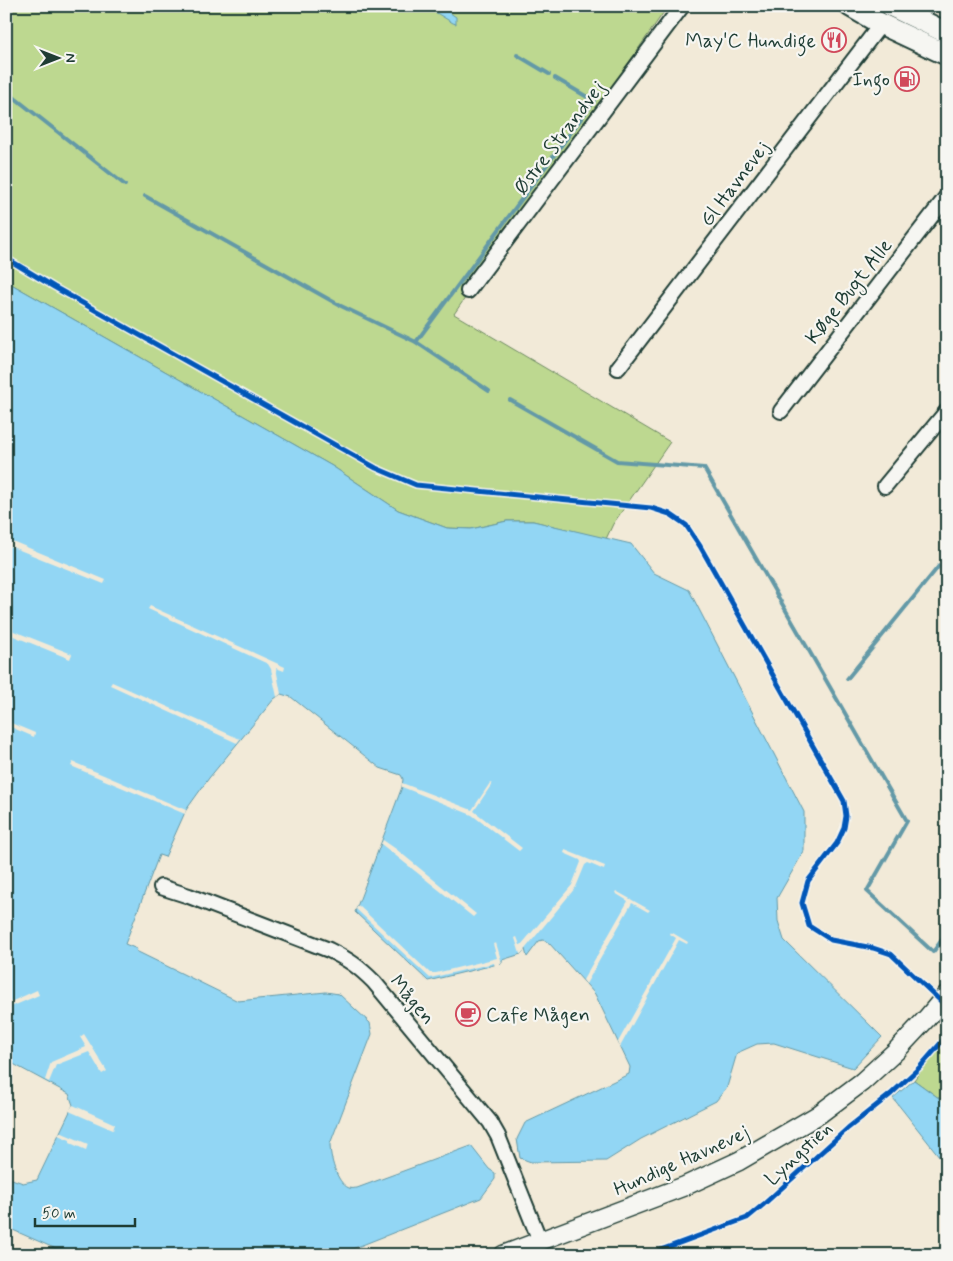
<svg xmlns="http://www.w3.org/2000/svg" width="953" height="1261" viewBox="0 0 953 1261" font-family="Mynerve,sans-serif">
  <rect width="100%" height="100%" fill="#f2ead8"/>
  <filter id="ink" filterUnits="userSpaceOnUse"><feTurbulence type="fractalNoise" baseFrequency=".02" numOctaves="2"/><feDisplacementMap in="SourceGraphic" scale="10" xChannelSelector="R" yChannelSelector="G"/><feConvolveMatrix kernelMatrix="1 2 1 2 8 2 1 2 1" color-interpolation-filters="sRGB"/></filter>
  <g filter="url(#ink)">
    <g fill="#bdd890" stroke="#6e8a62">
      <polygon points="6,6 668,6 454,314 670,442 613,524 606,539 533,521 507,521 471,529 447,528 398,510 332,466 6,281"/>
      <polygon points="947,1036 947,1104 914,1080"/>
    </g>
    <g fill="#92d6f4" stroke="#6499a7">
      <polygon points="425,6 440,6 456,17 456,24 453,23"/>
      <path d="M 6,281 L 332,466 L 398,510 L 447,528 L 471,529 L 507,521 L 533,521 L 631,544 L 654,573 L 689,590 L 804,812 L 804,851 L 777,898 L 778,921 L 784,940 L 882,1037 L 853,1068 L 774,1043 L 757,1044 L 737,1053 L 727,1087 L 716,1101 L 641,1139 L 606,1161 L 531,1162 L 520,1158 L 517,1139 L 525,1123 L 629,1074 L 630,1067 L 595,994 L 549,943 L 543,940 L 539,941 L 527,957 L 525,949 L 521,954 L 502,960 L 502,963 L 428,981 L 355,912 L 402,787 L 403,779 L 401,775 L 380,768 L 291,697 L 281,694 L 274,699 L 209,778 L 186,810 L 165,857 L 159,855 L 125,944 L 137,949 L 136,951 L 238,1001 L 326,992 L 339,994 L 370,1023 L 372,1034 L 330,1144 C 330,1156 336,1183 349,1188 C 351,1189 355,1188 357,1188 L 471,1146 L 489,1169 L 495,1173 L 495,1179 L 481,1198 L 337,1255 L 70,1255 L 6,1227 L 6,1177 L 23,1183 L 37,1180 L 73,1105 L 69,1094 L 6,1060 Z"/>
      <polygon points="914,1080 947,1104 947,1166 893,1098"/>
    </g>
    <g fill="#f2ead8">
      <polygon points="6,540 12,541 106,580 104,584 12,547 6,546"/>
      <polygon points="150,606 285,667 284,671 276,668 281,694 277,697 271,669 268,664 148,609"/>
      <polygon points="6,628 72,654 70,659 6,633"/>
      <polygon points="112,682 240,739 237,743 110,685"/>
      <polygon points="6,721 35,733 34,737 6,725"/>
      <polygon points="73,762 186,810 185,814 71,766"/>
      <polygon points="402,783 472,810 490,783 492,784 474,811 522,848 519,851 472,815 402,787"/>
      <polygon points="383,840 396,849 476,914 473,917 381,844"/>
      <polygon points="565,850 605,866 604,870 588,863 585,865 576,887 521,954 520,954 515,938 517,937 520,945 521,945 572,885 581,862 580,860 564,853"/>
      <polygon points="616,891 650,910 648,912 632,903 586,984 583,980 628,901 615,893"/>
      <polygon points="358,905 430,973 436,973 497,958 493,944 496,943 502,963 500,963 500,966 495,967 494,963 430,978 356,909"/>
      <polygon points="671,932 688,942 687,944 679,940 620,1047 618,1042 676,938 670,934"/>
      <polygon points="37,990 39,995 6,1009 6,1004"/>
      <polygon points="84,1034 107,1071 102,1074 89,1052 56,1065 49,1082 45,1080 51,1062 86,1047 80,1037"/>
      <polygon points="73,1105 115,1124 113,1130 69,1111"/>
      <polygon points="60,1132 88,1144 86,1150 70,1143 70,1140 58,1135"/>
    </g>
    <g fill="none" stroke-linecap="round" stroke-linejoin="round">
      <g stroke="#6499a7" stroke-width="4">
        <polyline points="517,55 549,74"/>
        <polyline points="6,91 125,185"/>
        <polyline points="145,196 339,305 416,342 489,391"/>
        <polyline points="416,342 594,101 555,78"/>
        <polyline points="510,400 617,461 704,468 907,821 867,891 933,952 947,933"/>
        <polyline points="847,679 939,566"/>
      </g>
      <defs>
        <g id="minor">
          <polyline points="468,291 682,6"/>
          <polyline points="618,368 881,24"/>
          <polyline points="781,411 947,196"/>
          <polyline points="885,486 947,411"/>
          <path d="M 161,887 L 189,896 L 329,950 C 349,960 358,966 374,982 L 490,1122 L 498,1136 L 540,1241"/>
        </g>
        <polyline id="tertiary" points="503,1255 685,1186 739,1161 818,1115 862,1082 896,1051 927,1018 947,994"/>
        <g id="secondary">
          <polyline points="850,6 881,24 947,55"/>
          <polyline points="891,6 947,33"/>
        </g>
      </defs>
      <use href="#minor" stroke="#1f3d34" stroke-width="18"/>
      <use href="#tertiary" stroke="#1f3d34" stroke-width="21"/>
      <use href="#secondary" stroke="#1f3d34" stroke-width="24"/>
      <use href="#minor" stroke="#f6f6f2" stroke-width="14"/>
      <use href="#tertiary" stroke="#f6f6f2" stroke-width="18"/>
      <use href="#secondary" stroke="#f6f6f2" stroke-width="20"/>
      <defs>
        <g id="cycleway">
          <polyline points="6,258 54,287 376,468 416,485 651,508 670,514 686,525 700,546 844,801 846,816 844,828 837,843 808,881 802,903 809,926 831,940 873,948 891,954 947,1007"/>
          <polyline points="647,1255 747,1218 764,1204 848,1128 891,1094 920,1067 947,1036"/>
        </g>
      </defs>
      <use href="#cycleway" stroke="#f6f6f2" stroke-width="8"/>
      <use href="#cycleway" stroke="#0057b8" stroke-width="5"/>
    </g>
  </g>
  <defs>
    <symbol id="restaurant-ring" viewBox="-11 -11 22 22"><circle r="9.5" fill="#f6f6f2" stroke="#d1495b" stroke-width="1.5"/><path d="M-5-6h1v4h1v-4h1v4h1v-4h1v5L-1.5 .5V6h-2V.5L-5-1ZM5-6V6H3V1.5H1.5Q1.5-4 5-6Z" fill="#d1495b"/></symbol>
    <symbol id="fuel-ring" viewBox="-11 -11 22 22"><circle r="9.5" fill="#f6f6f2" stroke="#d1495b" stroke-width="1.5"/><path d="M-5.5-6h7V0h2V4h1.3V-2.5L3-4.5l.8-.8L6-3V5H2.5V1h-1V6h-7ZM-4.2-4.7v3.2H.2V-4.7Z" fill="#d1495b"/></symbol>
    <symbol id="cafe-ring" viewBox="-11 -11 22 22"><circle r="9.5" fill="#f6f6f2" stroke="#d1495b" stroke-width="1.5"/><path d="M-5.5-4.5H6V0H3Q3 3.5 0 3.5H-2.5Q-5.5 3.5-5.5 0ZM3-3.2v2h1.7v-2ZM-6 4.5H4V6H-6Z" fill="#d1495b"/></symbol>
  </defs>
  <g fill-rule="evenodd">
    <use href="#restaurant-ring" x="820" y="26" width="28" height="28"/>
    <use href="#fuel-ring" x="893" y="65" width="28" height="28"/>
    <use href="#cafe-ring" x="454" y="1000" width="28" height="28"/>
  </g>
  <g text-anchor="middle" stroke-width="4.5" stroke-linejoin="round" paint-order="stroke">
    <g font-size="20" fill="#1f3d34" stroke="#f6f6f2" text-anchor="end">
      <text x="816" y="47">May'C Hundige</text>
      <text x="890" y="86">Ingo</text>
      <text x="486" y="1021" text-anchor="start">Cafe Mågen</text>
    </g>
    <g font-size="20" fill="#1f3d34" stroke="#f6f6f2">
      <text transform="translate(559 137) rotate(-53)" y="7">Østre Strandvej</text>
      <text transform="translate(734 183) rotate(-53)" y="7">Gl Havnevej</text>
      <text transform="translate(848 291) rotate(-52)" y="7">Køge Bugt Alle</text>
      <text transform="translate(413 999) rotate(50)" y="7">Mågen</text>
      <text transform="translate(798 1153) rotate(-43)" y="7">Lyngstien</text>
      <text transform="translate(681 1160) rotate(-24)" y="7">Hundige Havnevej</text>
    </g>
  </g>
  <rect width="953" height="1261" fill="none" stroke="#f6f6f2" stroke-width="25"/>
  <rect x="12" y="12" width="928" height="1236" fill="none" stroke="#1f3d34" stroke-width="2" filter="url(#ink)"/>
  <g transform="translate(58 58) rotate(90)" stroke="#f6f6f2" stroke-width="4" paint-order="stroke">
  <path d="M0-4L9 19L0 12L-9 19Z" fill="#1f3d34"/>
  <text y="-8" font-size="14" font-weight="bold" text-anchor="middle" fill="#1f3d34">N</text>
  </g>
  <path d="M35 1218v8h100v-8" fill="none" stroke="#1f3d34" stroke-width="2.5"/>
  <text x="42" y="1218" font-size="15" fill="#1f3d34" stroke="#f6f6f2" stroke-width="4" paint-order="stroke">50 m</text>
</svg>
